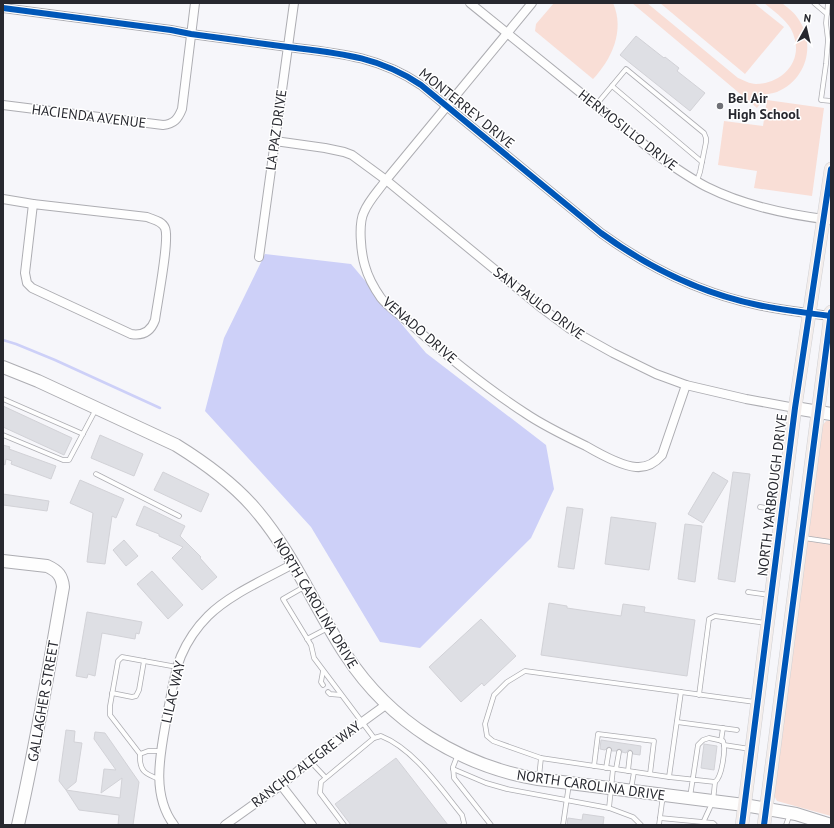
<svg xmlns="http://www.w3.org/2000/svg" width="834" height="828" viewBox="0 0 834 828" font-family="'PT Sans',sans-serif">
  <rect width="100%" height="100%" fill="#f6f6fa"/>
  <g fill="#f9ded6">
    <path d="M 554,3 L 613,3 C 625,30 612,59 593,79 L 535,31 L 536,24 Z"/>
    <path d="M 632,3 L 647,3 L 738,78 C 743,80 750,84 756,84 C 779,84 801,65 795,40 C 792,23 777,14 764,3 L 782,3 C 788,8 795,13 799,20 C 816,46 806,80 777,92 C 771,94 765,94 759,95 L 763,100 L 757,108 Z"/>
    <polygon points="660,3 754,3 784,27 745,74"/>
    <polygon points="767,100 824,108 812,196 754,188 757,171 718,165 724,121 763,126"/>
    <polygon points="826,421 831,421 831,816 777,801 772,792 821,427"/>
  </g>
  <polygon fill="#cdd0f8" points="265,254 351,264 426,353 546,445 554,489 531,538 420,648 380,642 311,527 205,411 224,338"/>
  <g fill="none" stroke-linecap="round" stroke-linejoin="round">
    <polyline stroke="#cdd0f8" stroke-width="2.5" points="3,340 16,344 55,360 160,408"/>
  </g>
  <g fill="#dedfe4" stroke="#d2d2d7">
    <polygon points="636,36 664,58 665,57 679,68 677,71 705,93 690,111 620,55"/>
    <polygon points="3,406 72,438 64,455 3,427"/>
    <polygon points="100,435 143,454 134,476 91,458"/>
    <polygon points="3,445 10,447 9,449 56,466 51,479 11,464 12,461 6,459 5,465 3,464"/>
    <polygon points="163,472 209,494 201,512 154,490"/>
    <polygon points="713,472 728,481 703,523 688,514"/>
    <polygon points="733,472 750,474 735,582 718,579"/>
    <polygon points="80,480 124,499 116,518 112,516 105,564 87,562 93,513 70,503"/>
    <polygon points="3,494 49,501 47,511 3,505"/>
    <polygon points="144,506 185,526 180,536 201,557 200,558 217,577 202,590 172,558 183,547 159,536 159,534 136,525"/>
    <polygon points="567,507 583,509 574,569 558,567"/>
    <polygon points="611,517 656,523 649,570 605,564"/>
    <polygon points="685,524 702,526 695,582 678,579"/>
    <polygon points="124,540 138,556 126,566 113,550"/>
    <polygon points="152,571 183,605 168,619 137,584"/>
    <polygon points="549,603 567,606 567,608 621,616 623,604 645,607 644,612 695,620 687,676 541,655"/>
    <polygon points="87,612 142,622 139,634 136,633 135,639 102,633 95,676 88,674 87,678 76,676"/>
    <polygon points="481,619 516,656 484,686 482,683 461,702 429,667"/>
    <polygon points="66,730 75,731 74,742 82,743 76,782 66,790 59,781"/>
    <polygon points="95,732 105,733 139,782 133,825 118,825 119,815 79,810 66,790 120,798 122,778 101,793 104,769 116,770 94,739"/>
    <polygon points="601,740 641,746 640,755 633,754 631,750 628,750 626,753 622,752 622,750 619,749 616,751 612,751 611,748 609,747 607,748 605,750 600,749"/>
    <polygon points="704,744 717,746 714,770 701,768"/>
    <polygon points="396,758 448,825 351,825 335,804"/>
    <polygon points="583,814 604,817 603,825 567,825 568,818 582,820"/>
  </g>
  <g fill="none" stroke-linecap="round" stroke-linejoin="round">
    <defs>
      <g id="lane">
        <polyline points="814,3 827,14"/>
        <polyline points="828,3 826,23 828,40 826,64 821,100 831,101"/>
        <polyline points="612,86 702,162"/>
        <polyline points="596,105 626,69 704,133 706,138 706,142 700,172 697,181"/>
        <polyline points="3,399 83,434"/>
        <polyline points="3,435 63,460 69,460 96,409"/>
        <polyline points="96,474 179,516"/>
        <polyline points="760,507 779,510"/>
        <polyline points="804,538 831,542"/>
        <polyline points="304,587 283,599 311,645 314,658 374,738"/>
        <polyline points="748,592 770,595"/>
        <polyline points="307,639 328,628"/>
        <polyline points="323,671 321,682 323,685"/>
        <polyline points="328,692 330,694 341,695"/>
        <polyline points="112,693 132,697 136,696 139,690 144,661"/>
        <polyline points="699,695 709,619 715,616 766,623"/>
        <polyline points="677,722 737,730"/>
        <polyline points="721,741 723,728"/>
        <polyline points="724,745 750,749"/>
        <polyline points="140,754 148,751 161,751"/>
        <polyline points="458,754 453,767 454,778 491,825"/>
        <polyline points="541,758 669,777 681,692"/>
        <polyline points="310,761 325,777"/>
        <polyline points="594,766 598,734 654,741 650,774"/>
        <polyline points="606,768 609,750"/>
        <polyline points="453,769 486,783 507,789 609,808"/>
        <polyline points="613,769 609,808 633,817 641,825"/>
        <polyline points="616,769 619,752"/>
        <polyline points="628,771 630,753"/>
        <polyline points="539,777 541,758 493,741 487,736 485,724 494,695 507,682 525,671 755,702"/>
        <path d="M 669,777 L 715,782 C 722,777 726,749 723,741 L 709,738 L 703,740 L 698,745 L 690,797"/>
        <path d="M 159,779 C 145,774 139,771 140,754 L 110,715 L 110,706 L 118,661 L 122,657 L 177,667"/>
        <polyline points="631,789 634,772"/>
        <polyline points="660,818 713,823 715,825"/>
        <path d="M 344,825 L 320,793 L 321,782 L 374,738 L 381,736 C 414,749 440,788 462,815 L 464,823 L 463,825"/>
        <polyline points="563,825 569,784"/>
        <polyline points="659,825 663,795"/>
        <polyline points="702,825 713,801 715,782"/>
        <polyline points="786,825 790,814"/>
      </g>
      <g id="street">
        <path d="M 470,3 L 661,158 C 676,168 691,179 707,187 C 745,206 789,215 831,220"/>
        <path d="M 532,3 L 386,180 C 379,190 369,200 364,212 C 358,224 361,253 365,266 C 368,277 374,288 381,298 C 389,308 403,317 413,326 C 448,357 485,387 525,413 C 544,426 565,436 586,446 C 598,453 622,466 636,467 C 647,468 655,463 662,455 L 686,385"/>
        <path d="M 3,8 L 171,30 L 191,34 C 223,38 256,43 288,47 C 338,53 378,56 421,85 L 601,233 C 649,268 700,293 758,305 C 782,310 806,313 831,316"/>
        <path d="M 3,105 L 163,125 C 174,124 178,119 182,109 L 195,3"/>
        <polyline points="275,141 325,148 344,152 352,155 386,180 539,306 570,329 613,353 656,374 686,385 746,399 795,408"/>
        <polyline points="3,199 33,204"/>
        <path d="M 33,204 L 147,217 C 154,220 162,221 165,228 C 170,239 157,304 155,320 C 151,331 143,336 131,334 L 32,288 L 27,283 L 25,273 Z"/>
        <polyline points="259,257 294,3"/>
        <polyline points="281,785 312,825"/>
        <path d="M 174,825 C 149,792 162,747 168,710 C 172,692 174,673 181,656 C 187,642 196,628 208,616 C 230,594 266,579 293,564"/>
        <polyline points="225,825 281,785 317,755 387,704"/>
      </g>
      <g id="secondary">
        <path d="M 3,367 L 38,381 L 176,445 C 205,463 233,483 255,509 C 293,553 315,608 346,655 C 390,722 460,766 538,779 L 744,805 L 796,814 L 831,825"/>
        <polyline points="795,408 831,414"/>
        <path d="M 3,561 L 47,566 C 58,571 62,576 63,587 C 49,667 36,747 18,825"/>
      </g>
      <g id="primary">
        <polyline points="742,825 795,408 831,169"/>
        <polyline points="764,825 831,312"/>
      </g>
    </defs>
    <use href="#lane" stroke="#adadb2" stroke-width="5.5"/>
    <use href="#street" stroke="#adadb2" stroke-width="10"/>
    <use href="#secondary" stroke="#adadb2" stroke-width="14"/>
    <use href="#primary" stroke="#d1d1d4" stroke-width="14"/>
    <use href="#lane" stroke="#fefefe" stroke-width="4"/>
    <use href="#street" stroke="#fefefe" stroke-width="8"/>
    <use href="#secondary" stroke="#fefefe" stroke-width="12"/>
    <use href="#primary" stroke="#f3edeb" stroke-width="13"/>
    <defs>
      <g id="cycleway">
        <path d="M 3,8 L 171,30 L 191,34 C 223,38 256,43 288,47 C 338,53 378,56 421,85 L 601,233 C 649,268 700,293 758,305 C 782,310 806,313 831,316"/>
        <polyline points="742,825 795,408 831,169"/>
        <polyline points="764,825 831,312"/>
      </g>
    </defs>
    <use href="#cycleway" stroke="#fff" stroke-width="8"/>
    <use href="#cycleway" stroke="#0057b8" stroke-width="6"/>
  </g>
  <circle fill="#6f7076" stroke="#fff" stroke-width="1.5" cx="720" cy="106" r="4"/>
  <g text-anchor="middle" stroke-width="3" stroke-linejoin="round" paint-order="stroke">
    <g font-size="14" font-weight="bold" fill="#27282f" stroke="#fff" text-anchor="start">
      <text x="728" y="103">Bel Air<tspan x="728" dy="16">High School</tspan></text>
    </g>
    <g font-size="14" fill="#27282f" stroke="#fff">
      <text transform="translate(467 108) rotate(39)" y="5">MONTERREY DRIVE</text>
      <text transform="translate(89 116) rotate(7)" y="5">HACIENDA AVENUE</text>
      <text transform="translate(276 130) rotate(-82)" y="5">LA PAZ DRIVE</text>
      <text transform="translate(628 130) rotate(38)" y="5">HERMOSILLO DRIVE</text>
      <text transform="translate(539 303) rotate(37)" y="5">SAN PAULO DRIVE</text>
      <text transform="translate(420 330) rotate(41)" y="5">VENADO DRIVE</text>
      <text transform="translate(772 495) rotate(-83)" y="5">NORTH YARBROUGH DRIVE</text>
      <text transform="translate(316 603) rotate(59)" y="5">NORTH CAROLINA DRIVE</text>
      <text transform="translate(173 692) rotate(-77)" y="5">LILAC WAY</text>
      <text transform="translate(43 701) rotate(-80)" y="5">GALLAGHER STREET</text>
      <text transform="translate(306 764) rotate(-37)" y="5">RANCHO ALEGRE WAY</text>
      <text transform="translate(591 785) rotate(8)" y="5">NORTH CAROLINA DRIVE</text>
    </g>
  </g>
  <rect width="834" height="828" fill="none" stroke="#27282f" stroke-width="8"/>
  <g transform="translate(806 28) rotate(8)" stroke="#ffffff" stroke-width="3" paint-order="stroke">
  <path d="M0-3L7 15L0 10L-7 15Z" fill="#27282f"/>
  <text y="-6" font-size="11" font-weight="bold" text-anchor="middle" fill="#27282f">N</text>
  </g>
</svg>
